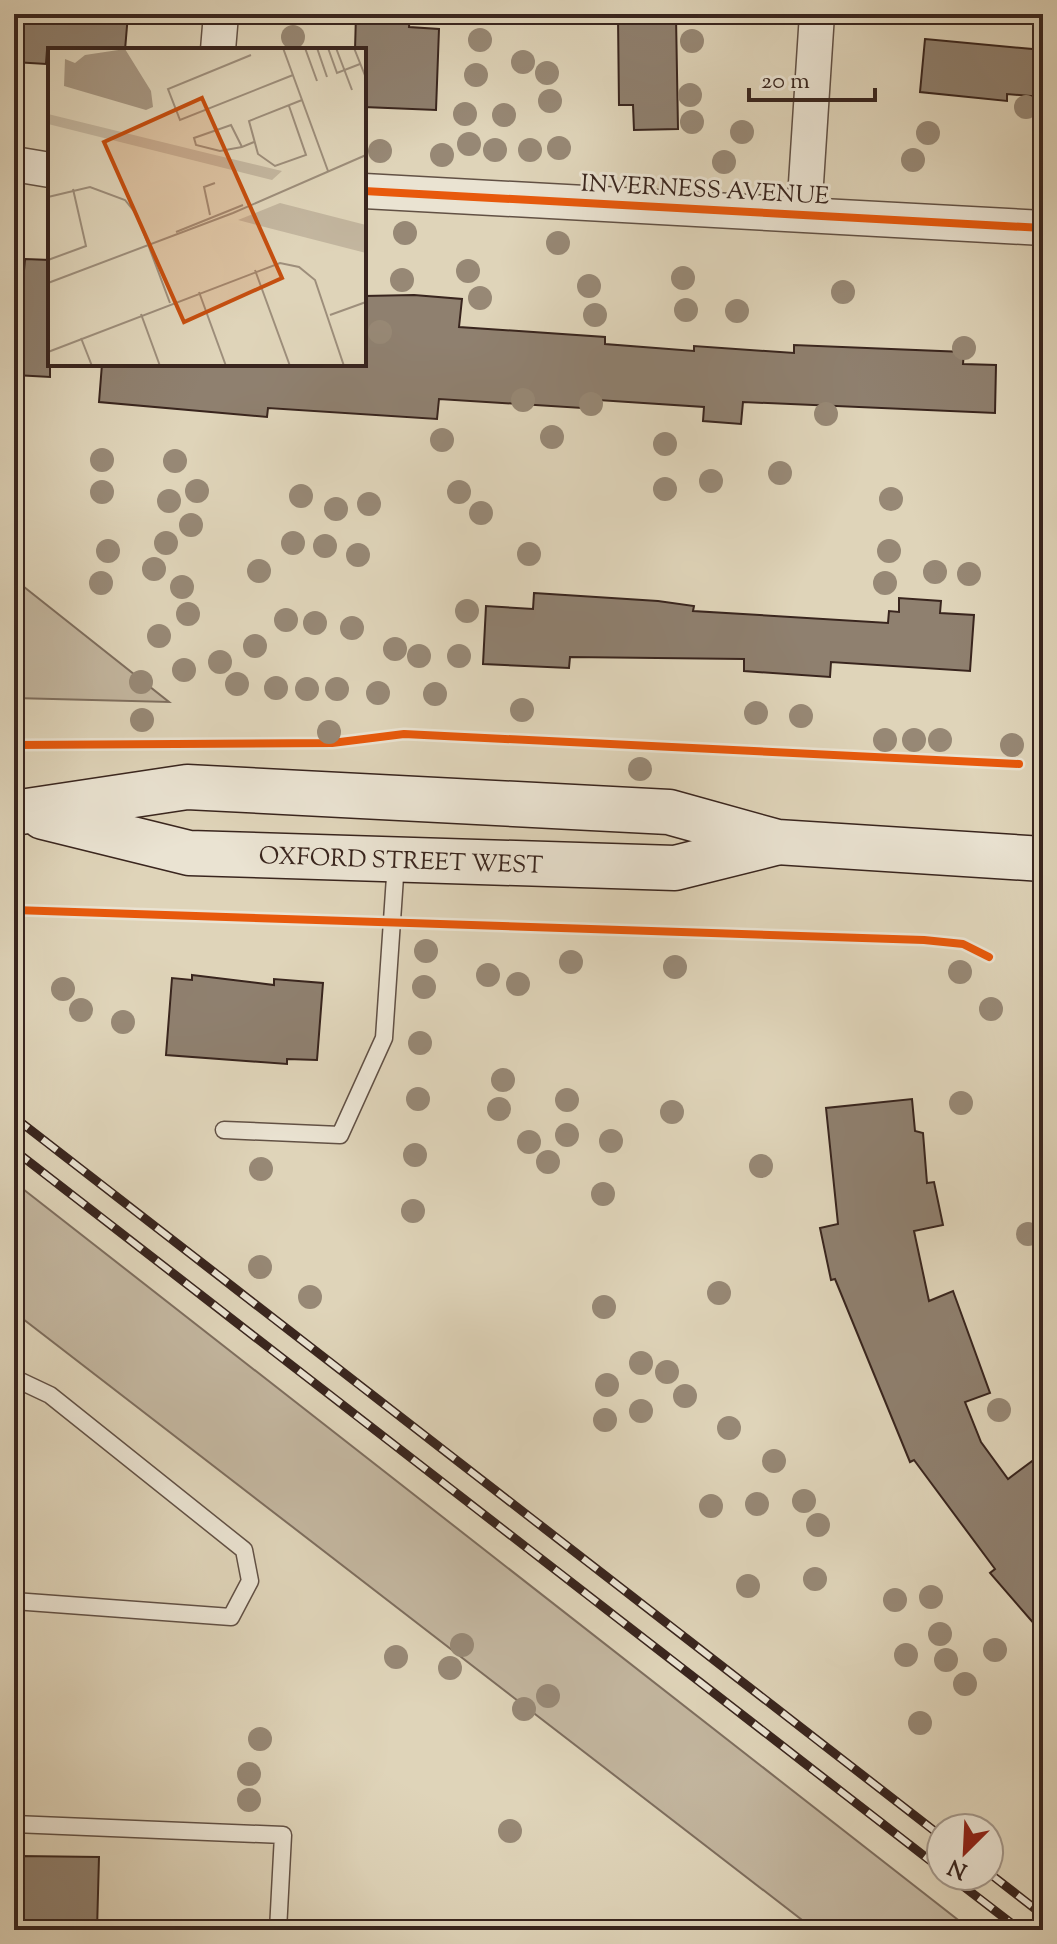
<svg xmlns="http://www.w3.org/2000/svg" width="1057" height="1944" viewBox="0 0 1057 1944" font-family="'Sorts Mill Goudy',serif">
  <rect width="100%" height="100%" fill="#dfd4b9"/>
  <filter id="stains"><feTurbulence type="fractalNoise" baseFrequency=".0025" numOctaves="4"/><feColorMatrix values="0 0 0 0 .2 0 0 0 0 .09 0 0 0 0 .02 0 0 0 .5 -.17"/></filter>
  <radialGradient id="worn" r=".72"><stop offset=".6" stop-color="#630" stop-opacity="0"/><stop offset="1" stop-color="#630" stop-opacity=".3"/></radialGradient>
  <g fill="#c3b69f" stroke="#7e6e5e" stroke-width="2">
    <polygon points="14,579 169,702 14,698"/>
    <polygon points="14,1182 971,1930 815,1930 14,1312"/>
  </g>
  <g fill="#8f806f" stroke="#39251e" stroke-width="2">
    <polygon points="14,14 128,14 125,50 47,50 46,64 14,62"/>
    <polygon points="356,14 410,14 409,27 439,29 436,110 364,107 364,50 355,50"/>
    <polygon points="676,17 678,129 634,130 633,105 619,105 618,18"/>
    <polygon points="925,39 1043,50 1043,97 1007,94 1007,101 920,92"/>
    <polygon points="25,259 50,260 50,377 15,375"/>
    <polygon points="414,295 462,299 459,327 605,337 605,344 694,351 694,346 794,353 794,345 964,352 963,364 996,365 995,413 743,402 741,424 703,421 704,407 583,399 582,408 439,399 437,419 268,408 267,417 99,402 102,364 364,364 364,296"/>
    <polygon points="534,593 658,601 694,606 693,611 888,623 889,611 899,612 899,598 941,601 940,613 974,615 970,671 831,662 830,677 744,671 744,659 570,657 569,668 483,664 486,606 533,609"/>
    <polygon points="192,975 274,985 274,979 323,983 317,1060 287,1059 287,1064 166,1055 172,978 192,980"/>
    <polygon points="912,1099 915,1131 923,1133 927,1183 934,1182 943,1225 914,1231 929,1301 953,1291 990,1393 965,1402 981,1442 1008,1479 1043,1453 1043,1634 990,1573 995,1569 914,1460 910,1462 835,1279 831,1280 820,1228 838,1224 826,1108"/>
    <polygon points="20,1856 99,1857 97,1930 14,1930 14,1871 20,1871"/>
  </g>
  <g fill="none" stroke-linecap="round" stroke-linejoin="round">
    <defs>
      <g id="lane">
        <polyline points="224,1130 340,1135 384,1038 396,862"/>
        <polyline points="14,1378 50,1395 244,1550 250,1581 231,1617 14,1601"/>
        <polyline points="14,1824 283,1835 278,1930"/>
      </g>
      <g id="street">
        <polyline points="218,50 221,14"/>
        <polyline points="14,164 50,170"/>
        <polyline points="364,191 1043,228"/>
        <polyline points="804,214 817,14"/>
      </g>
      <g id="secondary">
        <polyline points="14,813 187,787 669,812 777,842 1043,859"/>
        <polyline points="43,817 189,853 675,868 775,843"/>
      </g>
    </defs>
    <use href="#lane" stroke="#625145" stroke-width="19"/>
    <use href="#street" stroke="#625145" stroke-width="37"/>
    <use href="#secondary" stroke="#39251e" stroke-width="47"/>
    <use href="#lane" stroke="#eae3d2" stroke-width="16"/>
    <use href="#street" stroke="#eae3d2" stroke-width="34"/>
    <use href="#secondary" stroke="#eae3d2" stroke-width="44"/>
    <defs>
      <g id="rail">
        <polyline points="14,1117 941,1836"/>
        <polyline points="14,1150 941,1869"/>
        <polyline points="989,1873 1043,1915"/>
        <polyline points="950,1876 1020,1930"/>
      </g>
    </defs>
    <use href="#rail" stroke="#39251e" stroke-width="9"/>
    <use href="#rail" stroke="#eae3d2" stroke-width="6" stroke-dasharray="18" stroke-linecap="butt"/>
    <defs>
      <g id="cycleway">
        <polyline points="364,191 1043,228"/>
        <polyline points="14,745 332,743 404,734 1019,764"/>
        <polyline points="14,910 924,940 963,944 989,957"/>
      </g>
    </defs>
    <use href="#cycleway" stroke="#eae3d2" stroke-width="13"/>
    <use href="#cycleway" stroke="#e8590c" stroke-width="8"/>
  </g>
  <g fill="#978875">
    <circle cx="293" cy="37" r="12"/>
    <circle cx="480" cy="40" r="12"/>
    <circle cx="692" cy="41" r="12"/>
    <circle cx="523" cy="62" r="12"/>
    <circle cx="547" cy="73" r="12"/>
    <circle cx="476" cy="75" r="12"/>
    <circle cx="690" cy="95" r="12"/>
    <circle cx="550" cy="101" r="12"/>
    <circle cx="1026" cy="107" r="12"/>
    <circle cx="465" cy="114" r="12"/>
    <circle cx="504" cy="115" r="12"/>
    <circle cx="692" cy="122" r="12"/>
    <circle cx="742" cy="132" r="12"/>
    <circle cx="928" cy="133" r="12"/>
    <circle cx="469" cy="144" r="12"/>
    <circle cx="559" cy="148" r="12"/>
    <circle cx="495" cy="150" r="12"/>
    <circle cx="530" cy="150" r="12"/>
    <circle cx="380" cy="151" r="12"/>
    <circle cx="442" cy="155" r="12"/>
    <circle cx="913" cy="160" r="12"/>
    <circle cx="724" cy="162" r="12"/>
    <circle cx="405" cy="233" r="12"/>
    <circle cx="558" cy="243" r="12"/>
    <circle cx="468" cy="271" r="12"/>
    <circle cx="683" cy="278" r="12"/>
    <circle cx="402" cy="280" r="12"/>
    <circle cx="589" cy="286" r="12"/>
    <circle cx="843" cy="292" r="12"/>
    <circle cx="480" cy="298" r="12"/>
    <circle cx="686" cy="310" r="12"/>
    <circle cx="737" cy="311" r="12"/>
    <circle cx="595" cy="315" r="12"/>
    <circle cx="380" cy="332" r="12"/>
    <circle cx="964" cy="348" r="12"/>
    <circle cx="523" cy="400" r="12"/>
    <circle cx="591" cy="404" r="12"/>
    <circle cx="826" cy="414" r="12"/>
    <circle cx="552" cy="437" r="12"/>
    <circle cx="442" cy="440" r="12"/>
    <circle cx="665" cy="444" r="12"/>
    <circle cx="102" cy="460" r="12"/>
    <circle cx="175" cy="461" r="12"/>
    <circle cx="780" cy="473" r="12"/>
    <circle cx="711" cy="481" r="12"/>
    <circle cx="665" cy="489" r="12"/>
    <circle cx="197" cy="491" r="12"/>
    <circle cx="102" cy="492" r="12"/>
    <circle cx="459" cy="492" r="12"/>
    <circle cx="301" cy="496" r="12"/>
    <circle cx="891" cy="499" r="12"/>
    <circle cx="169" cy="501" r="12"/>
    <circle cx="369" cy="504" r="12"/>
    <circle cx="336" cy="509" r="12"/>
    <circle cx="481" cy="513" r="12"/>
    <circle cx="191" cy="525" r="12"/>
    <circle cx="166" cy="543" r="12"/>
    <circle cx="293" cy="543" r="12"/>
    <circle cx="325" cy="546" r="12"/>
    <circle cx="108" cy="551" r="12"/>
    <circle cx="889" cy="551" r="12"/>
    <circle cx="529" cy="554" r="12"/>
    <circle cx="358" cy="555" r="12"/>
    <circle cx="154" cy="569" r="12"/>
    <circle cx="259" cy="571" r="12"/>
    <circle cx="935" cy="572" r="12"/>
    <circle cx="969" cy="574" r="12"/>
    <circle cx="101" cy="583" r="12"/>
    <circle cx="885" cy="583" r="12"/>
    <circle cx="182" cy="587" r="12"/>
    <circle cx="467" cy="611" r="12"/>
    <circle cx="188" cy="614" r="12"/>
    <circle cx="286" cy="620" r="12"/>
    <circle cx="315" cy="623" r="12"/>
    <circle cx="352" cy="628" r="12"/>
    <circle cx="159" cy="636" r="12"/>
    <circle cx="255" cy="646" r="12"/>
    <circle cx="395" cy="649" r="12"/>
    <circle cx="419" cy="656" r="12"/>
    <circle cx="459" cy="656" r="12"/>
    <circle cx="220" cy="662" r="12"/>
    <circle cx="184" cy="670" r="12"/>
    <circle cx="141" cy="682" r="12"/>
    <circle cx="237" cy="684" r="12"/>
    <circle cx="276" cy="688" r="12"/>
    <circle cx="307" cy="689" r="12"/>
    <circle cx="337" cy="689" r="12"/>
    <circle cx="378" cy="693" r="12"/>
    <circle cx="435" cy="694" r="12"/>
    <circle cx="522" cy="710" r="12"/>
    <circle cx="756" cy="713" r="12"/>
    <circle cx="801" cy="716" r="12"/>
    <circle cx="142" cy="720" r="12"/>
    <circle cx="329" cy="732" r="12"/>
    <circle cx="885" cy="740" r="12"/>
    <circle cx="914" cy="740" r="12"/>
    <circle cx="940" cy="740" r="12"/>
    <circle cx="1012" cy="745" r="12"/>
    <circle cx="640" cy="769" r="12"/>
    <circle cx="426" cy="951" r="12"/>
    <circle cx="571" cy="962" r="12"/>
    <circle cx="675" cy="967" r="12"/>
    <circle cx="960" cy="972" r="12"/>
    <circle cx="488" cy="975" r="12"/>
    <circle cx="518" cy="984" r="12"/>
    <circle cx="424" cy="987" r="12"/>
    <circle cx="63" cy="989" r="12"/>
    <circle cx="991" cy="1009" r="12"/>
    <circle cx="81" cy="1010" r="12"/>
    <circle cx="123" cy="1022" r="12"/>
    <circle cx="420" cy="1043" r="12"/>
    <circle cx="503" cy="1080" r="12"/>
    <circle cx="418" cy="1099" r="12"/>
    <circle cx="567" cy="1100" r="12"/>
    <circle cx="961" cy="1103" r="12"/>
    <circle cx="499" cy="1109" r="12"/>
    <circle cx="672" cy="1112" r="12"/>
    <circle cx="567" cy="1135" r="12"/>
    <circle cx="611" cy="1141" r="12"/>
    <circle cx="529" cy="1142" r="12"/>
    <circle cx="415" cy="1155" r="12"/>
    <circle cx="548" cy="1162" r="12"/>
    <circle cx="761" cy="1166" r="12"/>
    <circle cx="261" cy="1169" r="12"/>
    <circle cx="603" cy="1194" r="12"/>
    <circle cx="413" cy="1211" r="12"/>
    <circle cx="1028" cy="1234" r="12"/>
    <circle cx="260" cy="1267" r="12"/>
    <circle cx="719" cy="1293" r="12"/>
    <circle cx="310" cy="1297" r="12"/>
    <circle cx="604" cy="1307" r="12"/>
    <circle cx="641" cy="1363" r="12"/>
    <circle cx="667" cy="1372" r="12"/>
    <circle cx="607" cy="1385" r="12"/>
    <circle cx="685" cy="1396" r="12"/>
    <circle cx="999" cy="1410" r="12"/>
    <circle cx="641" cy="1411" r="12"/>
    <circle cx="605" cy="1420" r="12"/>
    <circle cx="729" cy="1428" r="12"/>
    <circle cx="774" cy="1461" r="12"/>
    <circle cx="804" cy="1501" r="12"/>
    <circle cx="757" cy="1504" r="12"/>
    <circle cx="711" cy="1506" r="12"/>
    <circle cx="818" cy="1525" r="12"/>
    <circle cx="815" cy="1579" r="12"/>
    <circle cx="748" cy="1586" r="12"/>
    <circle cx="931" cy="1597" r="12"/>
    <circle cx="895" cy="1600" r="12"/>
    <circle cx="940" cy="1634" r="12"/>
    <circle cx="462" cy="1645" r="12"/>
    <circle cx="995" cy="1650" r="12"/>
    <circle cx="906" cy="1655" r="12"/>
    <circle cx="396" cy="1657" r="12"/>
    <circle cx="946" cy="1660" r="12"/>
    <circle cx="450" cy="1668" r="12"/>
    <circle cx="965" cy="1684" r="12"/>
    <circle cx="548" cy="1696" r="12"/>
    <circle cx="524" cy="1709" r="12"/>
    <circle cx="920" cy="1723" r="12"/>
    <circle cx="260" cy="1739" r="12"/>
    <circle cx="249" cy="1774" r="12"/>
    <circle cx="249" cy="1800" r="12"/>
    <circle cx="510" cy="1831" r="12"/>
  </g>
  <g text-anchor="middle" stroke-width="6" stroke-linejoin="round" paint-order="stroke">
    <g font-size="24" fill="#39251e" stroke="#eae3d2">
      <text transform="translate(705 189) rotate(3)" y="8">INVERNESS AVENUE</text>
      <text transform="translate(401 860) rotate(2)" y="8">OXFORD STREET WEST</text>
    </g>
  </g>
  <g transform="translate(48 48)">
    <rect width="318" height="318" fill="#dfd4b9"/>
    <path d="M 0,66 L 163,106 L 234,123 L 224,132 L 0,76 ZM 232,155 L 318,177 L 318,205 L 190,172 Z" fill="#c3b69f"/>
    <path d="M 77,1 L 103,43 L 105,59 L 98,62 L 16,38 L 17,11 L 27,15 L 37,7 Z" fill="#a79884"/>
    <path fill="none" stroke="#9d8e7b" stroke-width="2" d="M 235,0 L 280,123M 257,0 L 269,33M 269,0 L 279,29M 280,0 L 289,25 L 312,16M 288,0 L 304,42M 306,0 L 318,30M 203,7 L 120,41 L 132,72 L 245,27M 241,58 L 258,107 L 227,118 L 210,106 L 201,73 L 254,52M 194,99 L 172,103 L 148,97 L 146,90 L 183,77 L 194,99 L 206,94M 0,149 L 42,139 L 77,152 L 89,167 L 122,255M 162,167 L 156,139 L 167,135M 128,184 L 195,157M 0,212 L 38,198 L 25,141M 207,222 L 242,318M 0,235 L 185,165 L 318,107M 151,244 L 178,318M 93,266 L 112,318M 282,267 L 318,254M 33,290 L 44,318M 0,304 L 232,215 L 251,219 L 267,232 L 296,318"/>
    <path fill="#c54f10" fill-opacity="0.15" stroke="#c54f10" stroke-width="4" d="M 154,50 L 234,230 L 136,274 L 56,94 Z"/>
    <rect width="318" height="318" fill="none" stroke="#39251e" stroke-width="4"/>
  </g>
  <rect width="1057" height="1944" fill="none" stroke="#dfd4b9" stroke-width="48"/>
  <rect x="16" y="16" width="1025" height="1912" fill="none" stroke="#39251e" stroke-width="4"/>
  <rect x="24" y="24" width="1009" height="1896" fill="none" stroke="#39251e" stroke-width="2"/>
  <g transform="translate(965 1852) rotate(204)"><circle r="38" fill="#eae3d2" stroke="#a3978a" stroke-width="2"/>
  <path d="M0-6L14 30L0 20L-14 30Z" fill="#8f2418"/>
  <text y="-12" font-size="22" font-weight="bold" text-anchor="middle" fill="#39251e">N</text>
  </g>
  <path d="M749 88v12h126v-12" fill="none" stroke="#39251e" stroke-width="4"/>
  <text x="761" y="88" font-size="24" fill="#39251e" stroke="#eae3d2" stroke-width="6" paint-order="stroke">20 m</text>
  <rect width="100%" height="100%" filter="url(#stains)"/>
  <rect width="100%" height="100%" fill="url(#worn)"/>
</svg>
